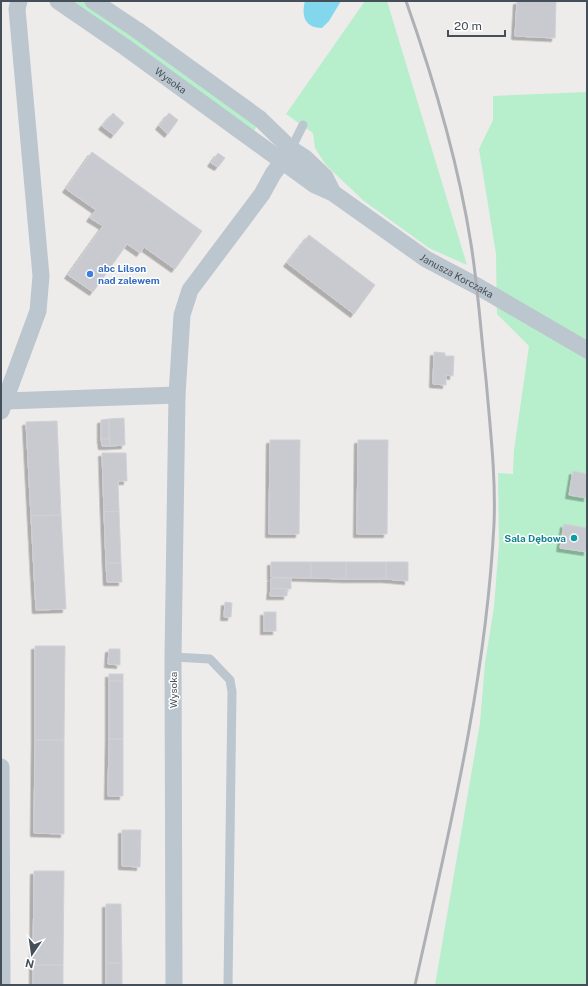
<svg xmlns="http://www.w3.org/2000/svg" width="588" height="986" viewBox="0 0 588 986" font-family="'Public Sans',sans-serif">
  <defs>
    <filter id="shadow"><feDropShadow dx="-3.5" dy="3.5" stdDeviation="0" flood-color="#0004"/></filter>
  </defs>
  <rect width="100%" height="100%" fill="#eeebeb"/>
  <g fill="#b7eecc">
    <polygon points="66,1 87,1 257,126 254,131"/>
    <polygon points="365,1 387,1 467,265 429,248 364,201 326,165 315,148 313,133 286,114"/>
    <polygon points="587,92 587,985 435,985 480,723 485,663 494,607 499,543 498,473 513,474 514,450 529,346 497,314 496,254 479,149 493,120 493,96"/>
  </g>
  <path fill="#83d7ec" d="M 305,1 L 341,1 L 329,21 L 322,28 C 305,28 301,16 305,1 Z"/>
  <g fill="#c8cad0" stroke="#cfd1d7" filter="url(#shadow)">
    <polygon points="517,1 556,1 555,38 515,36"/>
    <polygon points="113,113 124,123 114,135 102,126"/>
    <polygon points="169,113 178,120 168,134 159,126"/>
    <polygon points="92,152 202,231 175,269 144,247 140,253 127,244 93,292 68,275 103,226 90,218 96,210 66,189"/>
    <polygon points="218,153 225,158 218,167 211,163"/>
    <polygon points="309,235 375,285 354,314 287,263"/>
    <polygon points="434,352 445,353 445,356 454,356 453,376 446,375 446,385 433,384"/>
    <polygon points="124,418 125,445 110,446 109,419"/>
    <polygon points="109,419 109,439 101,439 101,420"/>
    <polygon points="57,421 61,515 31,516 26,422"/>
    <polygon points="101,439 109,439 110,446 102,446"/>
    <polygon points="270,440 300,440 299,534 269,534"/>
    <polygon points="358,440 388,440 387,534 357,534"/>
    <polygon points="102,453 126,453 127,481 118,481 119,511 104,512"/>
    <polygon points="573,471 587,474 587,498 569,495"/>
    <polygon points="119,511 121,563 106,563 104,512"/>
    <polygon points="61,515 66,609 36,610 31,516"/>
    <polygon points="564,524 587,528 587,552 560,548"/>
    <polygon points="271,562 311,562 311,578 271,577"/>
    <polygon points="311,562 346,562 346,579 311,578"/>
    <rect x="346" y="562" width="40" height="17"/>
    <polygon points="386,562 408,562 408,581 386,579"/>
    <polygon points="106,563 121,563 122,582 107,582"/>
    <polygon points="271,578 291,578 291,589 271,588"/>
    <polygon points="271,588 287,589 287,596 270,596"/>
    <polygon points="225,602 232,603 231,617 224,617"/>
    <rect x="264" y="612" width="12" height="19"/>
    <polygon points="35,646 65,646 64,740 35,740"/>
    <polygon points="109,649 120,649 120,665 108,664"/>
    <rect x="109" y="674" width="14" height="7"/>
    <rect x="109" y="681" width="14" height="58"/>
    <polygon points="109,739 123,739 123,796 108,796"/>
    <polygon points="35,740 64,740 64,834 34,833"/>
    <polygon points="122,830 141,830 140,867 122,866"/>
    <polygon points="34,871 64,871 63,965 33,965"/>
    <polygon points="106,904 121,904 122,963 106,963"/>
    <rect x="106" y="963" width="16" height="22"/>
    <rect x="33" y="965" width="30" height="20"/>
  </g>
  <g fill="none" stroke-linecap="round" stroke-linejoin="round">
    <g stroke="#bcc6ce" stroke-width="9">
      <polyline points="291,149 303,125"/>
      <polyline points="173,657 210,659 230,680 232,692 228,985"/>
    </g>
    <g stroke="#bcc6ce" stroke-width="17">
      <path id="s1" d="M 58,1 L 125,47 L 315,185 L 333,193 L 426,259 L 477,286 L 587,350"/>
      <polyline points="93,1 137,30 260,119 291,149 305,158 325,177 333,193"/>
      <polyline points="5,401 177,395"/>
      <polyline points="1,411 38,311 41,276 17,9 19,1"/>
      <polyline points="1,767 2,985"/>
      <polyline points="174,985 173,657 177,395 182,315 190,290 262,194 273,174 291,149"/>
    </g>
    <path stroke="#adb1b6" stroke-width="3" d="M 406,1 C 434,80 458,161 471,244 C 478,288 481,334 486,379 C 490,427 496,476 494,524 C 486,681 449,832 415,985"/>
  </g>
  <circle fill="#3f7fe0" stroke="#fff" stroke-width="1.5" cx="90" cy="274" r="4"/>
  <circle fill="#0f9aa8" stroke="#fff" stroke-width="1.5" cx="574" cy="538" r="4"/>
  <g text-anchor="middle" stroke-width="3" stroke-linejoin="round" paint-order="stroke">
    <g font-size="10" fill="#444f59" stroke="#fff">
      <text dy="4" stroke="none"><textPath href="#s1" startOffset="138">Wysoka</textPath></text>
      <text dy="4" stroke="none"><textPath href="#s1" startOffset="485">Janusza Korczaka</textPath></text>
      <text transform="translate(173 690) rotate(-90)" y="4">Wysoka</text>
    </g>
    <g font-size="10" font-weight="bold" fill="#366cbe" stroke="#fff" text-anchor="start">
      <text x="98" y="272">abc Lilson<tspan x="98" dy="12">nad zalewem</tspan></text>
    </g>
    <g font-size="10" font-weight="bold" fill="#0d838f" stroke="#fff" text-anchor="end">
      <text x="566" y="542">Sala Dębowa</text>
    </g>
  </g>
  <rect width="588" height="986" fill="none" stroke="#444f59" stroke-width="4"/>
  <g transform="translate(32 954) rotate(193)" stroke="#ffffff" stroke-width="3" paint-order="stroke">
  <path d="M0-3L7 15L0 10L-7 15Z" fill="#444f59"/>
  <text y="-6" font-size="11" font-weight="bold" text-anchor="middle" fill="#444f59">N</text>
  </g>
  <path d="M448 30v6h57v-6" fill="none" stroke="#444f59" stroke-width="2"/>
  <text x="454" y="30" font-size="12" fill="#444f59" stroke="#ffffff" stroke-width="3" paint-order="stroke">20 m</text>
</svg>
